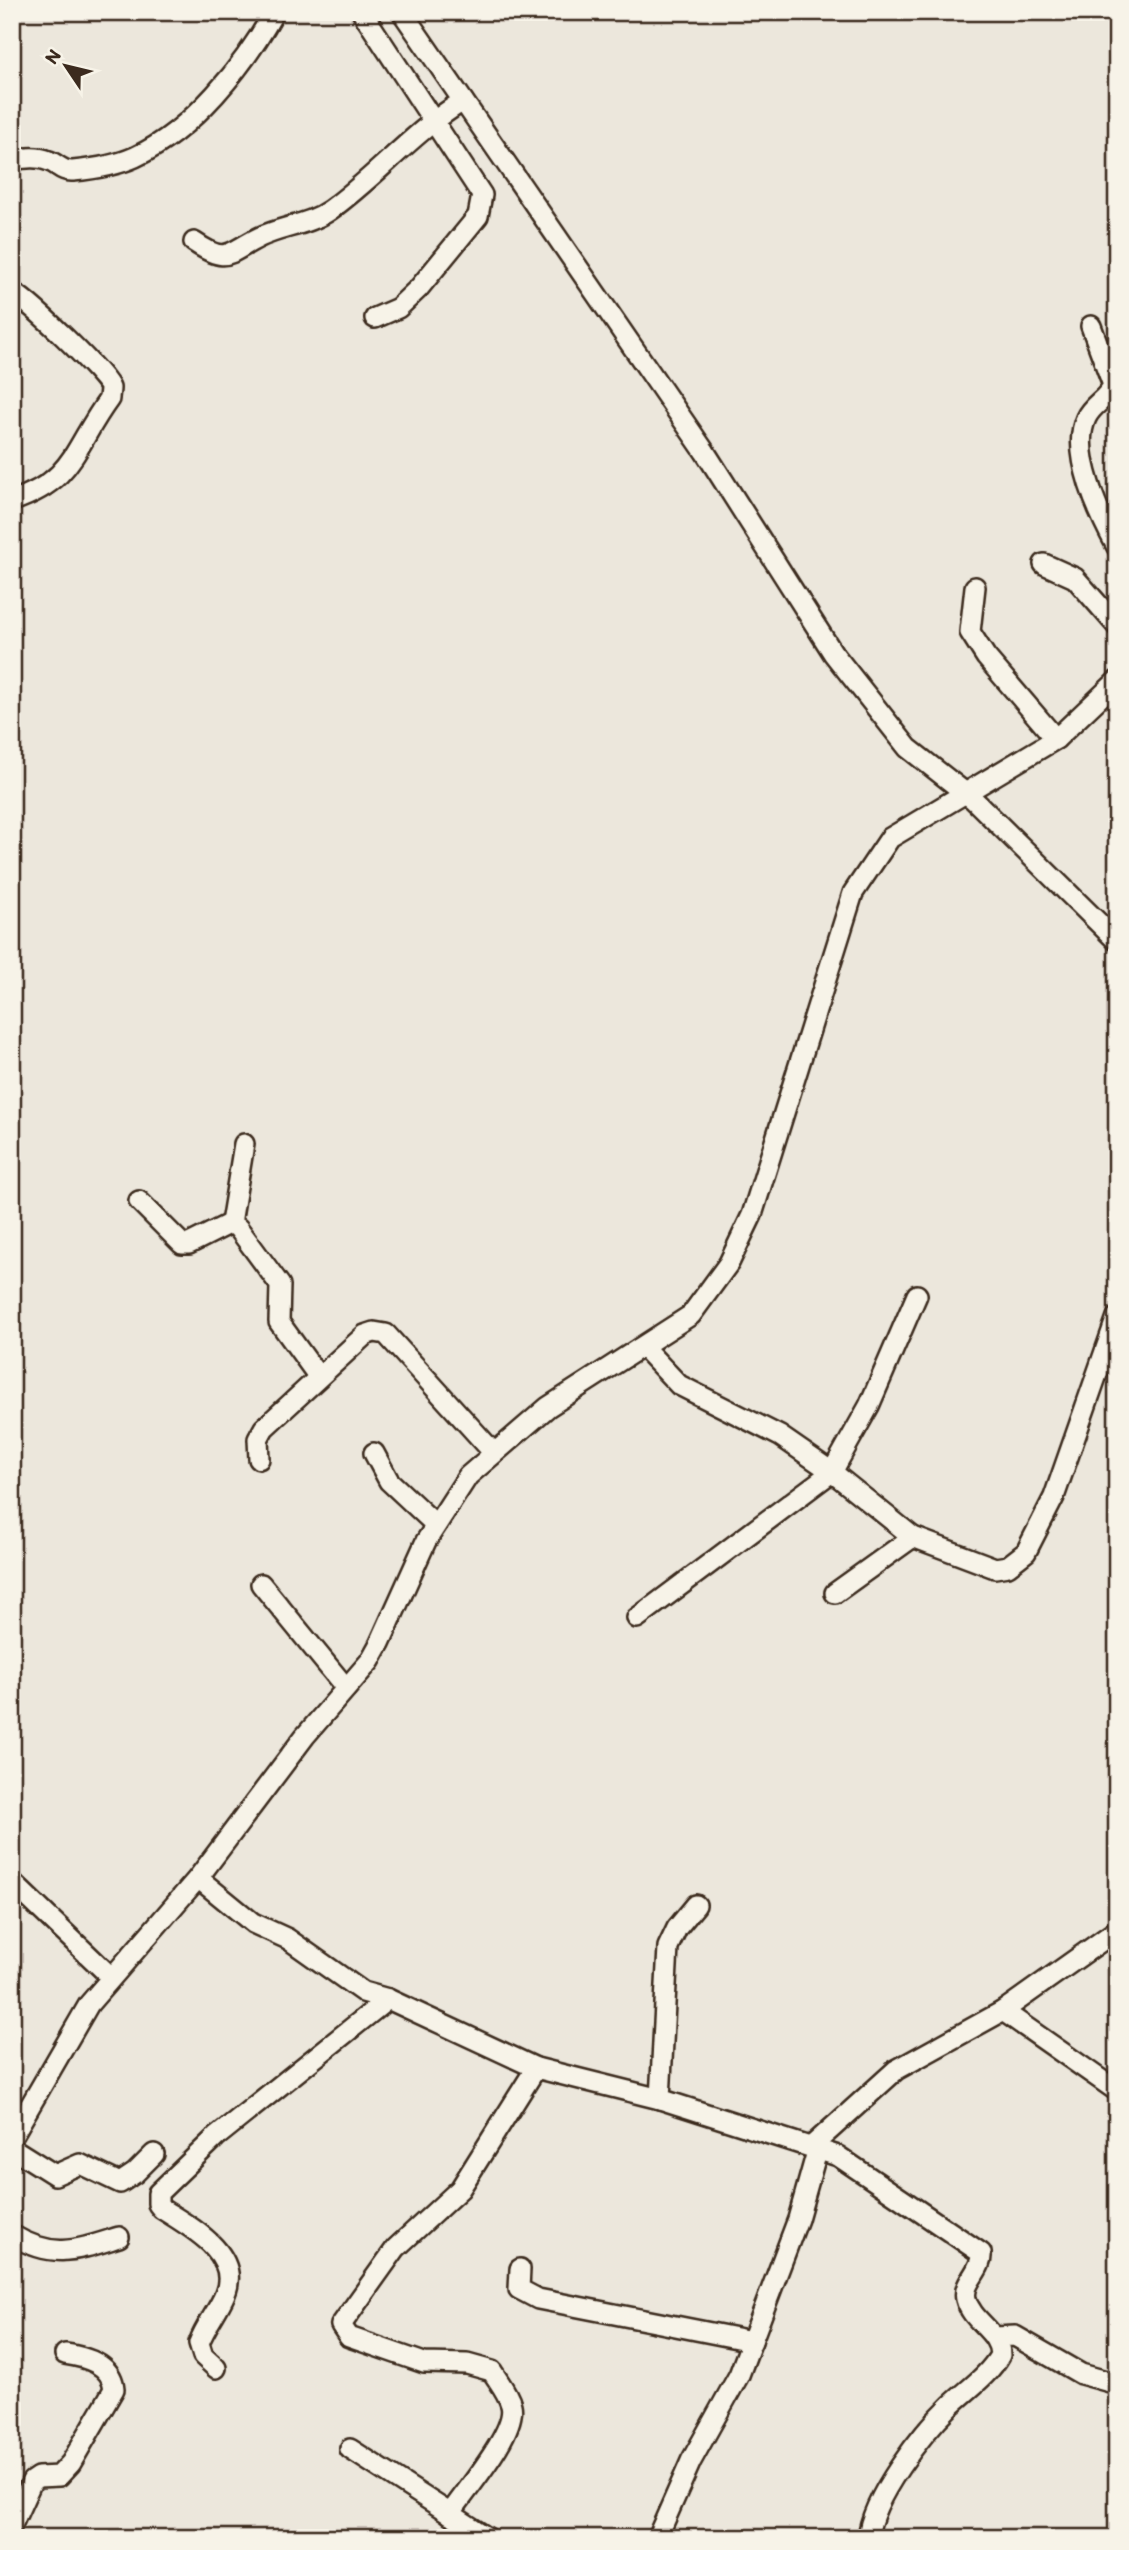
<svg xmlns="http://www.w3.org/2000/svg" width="1129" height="2550" viewBox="0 0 1129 2550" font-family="Itim,sans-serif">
  <rect width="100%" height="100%" fill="#ece7dc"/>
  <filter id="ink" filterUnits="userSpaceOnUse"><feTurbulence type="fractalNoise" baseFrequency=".0143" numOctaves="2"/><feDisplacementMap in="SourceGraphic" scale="14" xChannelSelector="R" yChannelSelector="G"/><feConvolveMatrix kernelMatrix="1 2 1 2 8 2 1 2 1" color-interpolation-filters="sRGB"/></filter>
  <g filter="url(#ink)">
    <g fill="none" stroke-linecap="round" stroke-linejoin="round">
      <defs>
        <g id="minor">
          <polyline points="362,12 482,195 478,216 419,288 398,308 375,318"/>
          <polyline points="402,12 705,452 833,653 908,748 973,799 1117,941"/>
          <path d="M 12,160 C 25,158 37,156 49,161 C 58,164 62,172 73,171 C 94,169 115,166 135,157 C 193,130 244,66 274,12"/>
          <path d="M 194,242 C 228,265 227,253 260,237 C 283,226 309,225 330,210 C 377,176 414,131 463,101"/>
          <path d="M 12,292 C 25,297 107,376 110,388 C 110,392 109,395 109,399 C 73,448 75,480 12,501"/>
          <path d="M 1091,326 L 1113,385 C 1108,399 1092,404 1086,418 C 1070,453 1100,516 1117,547"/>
          <polyline points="1044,564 1075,578 1117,626"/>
          <polyline points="975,587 970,632 986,657 1056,739"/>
          <polyline points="139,1201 182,1244 189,1244 231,1223 238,1228 280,1285 279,1322 318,1376"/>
          <polyline points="231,1223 244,1144"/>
          <polyline points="644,1348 679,1385 780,1436 832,1472 913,1537 995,1568 1008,1566 1026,1552 1054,1497 1117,1317"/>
          <polyline points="374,1453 389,1481 435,1524"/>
          <polyline points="259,1459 258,1439 264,1428 365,1335 374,1332 386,1334 493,1452"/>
          <polyline points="261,1584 346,1688"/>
          <polyline points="835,1593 913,1537"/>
          <polyline points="637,1618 832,1472 869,1406 917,1295"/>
          <polyline points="198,1878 253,1923 288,1939 363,1992 388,1999 536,2068 660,2099"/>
          <polyline points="12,1882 110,1976"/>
          <path d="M 696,1905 L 677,1928 L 668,1947 L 660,2099 L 838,2156 L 981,2253 C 983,2271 962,2281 966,2299 C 972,2323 1000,2331 1000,2355 C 989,2375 968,2389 951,2405 C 922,2433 872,2497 868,2538"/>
          <polyline points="1003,2011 1117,2091"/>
          <polyline points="12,2137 89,2004 198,1878 305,1736 370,1661 380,1643 426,1541 468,1476 548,1407 691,1315 729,1263 752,1215 853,893 890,838 1056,739 1117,681"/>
          <polyline points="812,2146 896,2070 1003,2011 1117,1930"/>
          <polyline points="12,2148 55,2175 80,2164 120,2183 135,2173 154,2154"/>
          <path d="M 12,2235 C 54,2260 77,2250 119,2237"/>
          <polyline points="520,2269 519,2289 538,2299 752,2341"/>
          <polyline points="995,2337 1015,2336 1081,2374 1117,2384"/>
          <path d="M 216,2368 L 203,2356 L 199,2343 C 205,2326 218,2311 225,2294 C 242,2254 190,2227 162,2209 L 158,2204 L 158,2193 L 216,2137 L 388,1999"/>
          <polyline points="350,2449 488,2538"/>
          <path d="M 450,2514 C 465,2491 518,2431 511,2405 C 508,2393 498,2381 492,2371 L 467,2364 L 424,2363 L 349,2337 L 341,2325 L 396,2248 L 460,2189 L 536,2068"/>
          <path d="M 12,2525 L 32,2481 L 38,2477 L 59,2476 L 71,2463 L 114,2389 C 112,2364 86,2357 65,2354"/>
          <polyline points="657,2538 691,2461 739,2375 798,2219 818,2148"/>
        </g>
      </defs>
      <use href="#minor" stroke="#3b2a1e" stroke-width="24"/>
      <use href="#minor" stroke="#f7f3e8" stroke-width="19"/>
    </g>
  </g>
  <rect width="1129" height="2550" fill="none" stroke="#f7f3e8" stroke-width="42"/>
  <rect x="21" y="21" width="1087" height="2508" fill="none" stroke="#3b2a1e" stroke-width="2.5" filter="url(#ink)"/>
  <g transform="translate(66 66) rotate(305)" stroke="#f7f3e8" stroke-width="5" paint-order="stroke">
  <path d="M0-5L12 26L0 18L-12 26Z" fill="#3b2a1e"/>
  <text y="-10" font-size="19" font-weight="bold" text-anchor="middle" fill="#3b2a1e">N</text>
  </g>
</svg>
